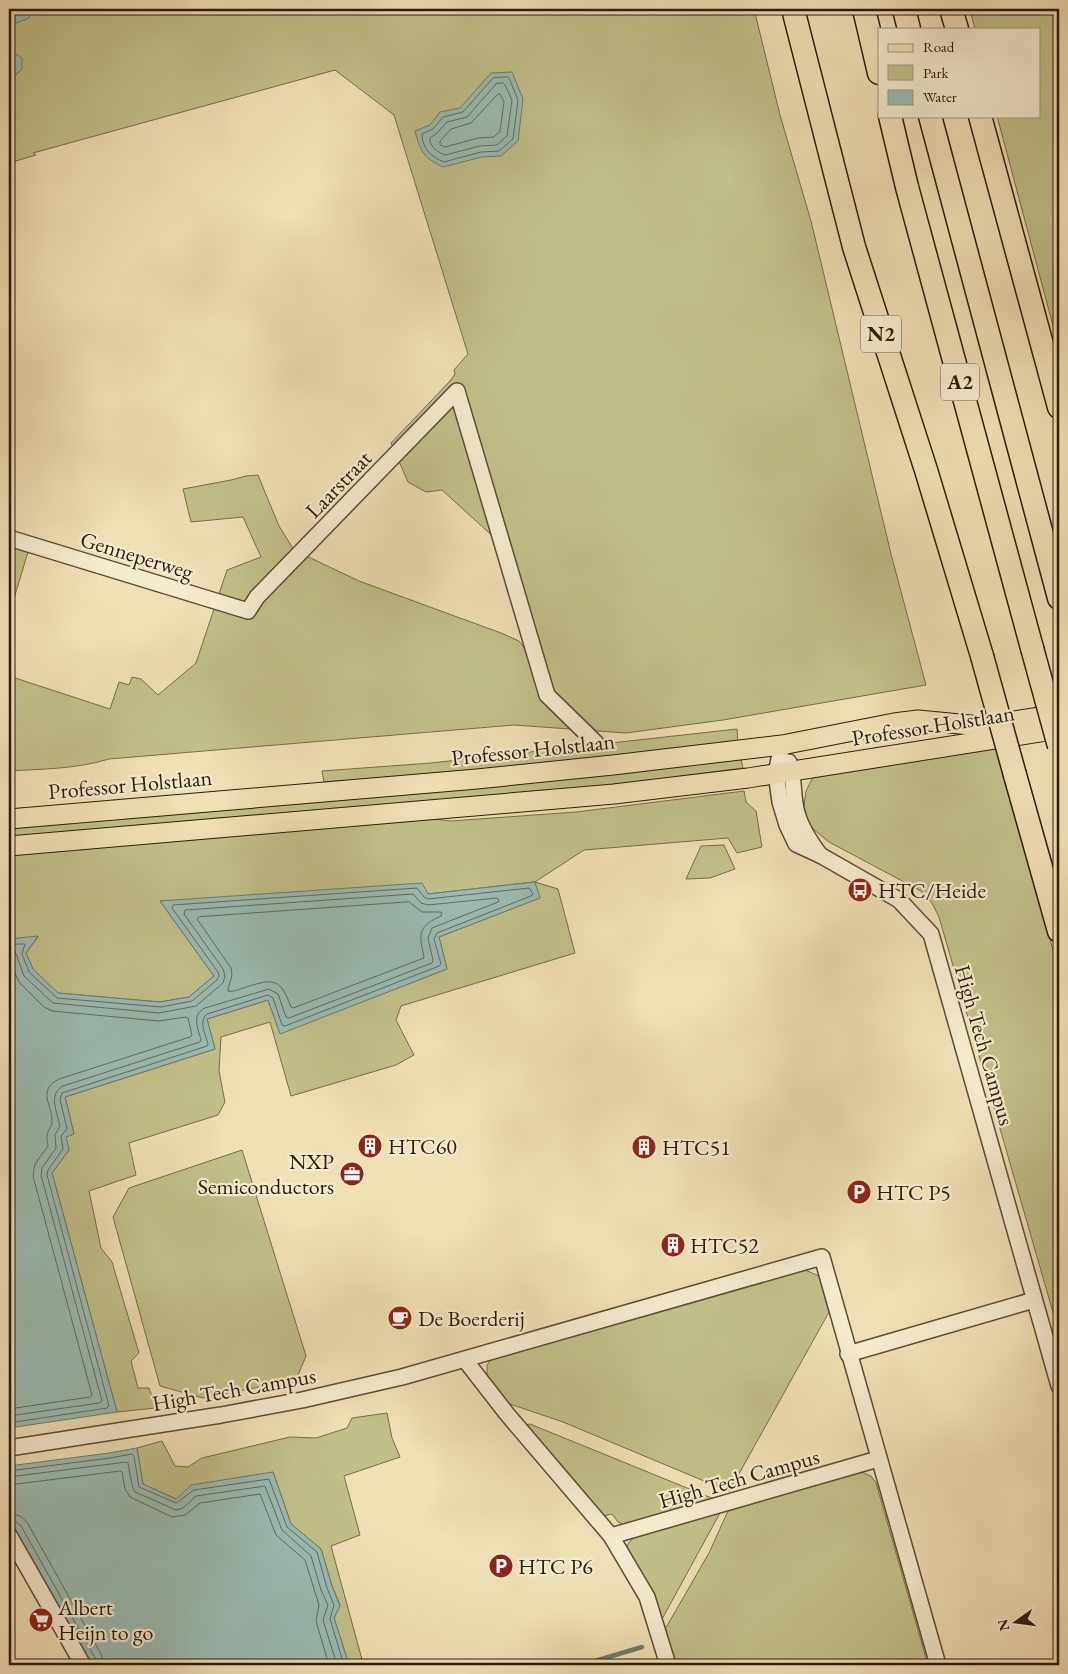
<svg xmlns="http://www.w3.org/2000/svg" width="1068" height="1674" viewBox="0 0 1068 1674" font-family="'EB Garamond',serif">
  <rect width="100%" height="100%" fill="#f0e0b5"/>
  <filter id="stains"><feTurbulence type="fractalNoise" baseFrequency=".004" numOctaves="4"/><feColorMatrix values="0 0 0 0 .2 0 0 0 0 .09 0 0 0 0 .02 0 0 0 .5 -.17"/></filter>
  <radialGradient id="worn" r=".72"><stop offset=".6" stop-color="#630" stop-opacity="0"/><stop offset="1" stop-color="#630" stop-opacity=".3"/></radialGradient>
  <g fill="#c1c088" stroke="#766e49">
    <path d="M 9,9 L 754,9 L 780,115 L 811,221 L 891,554 L 926,685 L 723,720 L 626,733 L 514,725 L 109,759 C 77,769 42,769 9,771 L 9,676 L 110,709 L 119,682 L 129,685 L 132,677 L 141,679 L 158,695 L 196,663 L 227,570 L 261,557 L 243,517 L 191,522 L 183,489 L 231,480 L 246,476 L 258,475 L 279,526 L 294,550 L 359,581 L 501,633 L 519,641 L 546,675 L 509,551 L 442,490 L 426,492 L 408,482 L 391,443 L 450,381 L 455,374 L 454,370 L 468,354 L 394,115 L 335,70 L 33,153 L 36,155 L 9,163 Z"/>
    <polygon points="970,9 1059,9 1059,348 997,116 1039,116 1039,29 975,29"/>
    <polygon points="9,546 28,552 9,615"/>
    <path d="M 737,729 L 738,742 C 601,761 462,772 324,782 L 322,771 L 431,763 Z"/>
    <polygon points="994,743 1059,971 1059,1333 939,917 932,903 921,891 829,842 813,829 807,818 804,806 806,791 812,779 821,772"/>
    <polygon points="741,759 743,768 614,785 9,838 9,827"/>
    <polygon points="744,791 746,802 756,811 762,847 737,853 728,838 584,850 535,882 558,889 575,953 401,1006 396,1020 414,1055 396,1065 291,1096 270,1022 221,1037 219,1071 225,1102 218,1115 129,1143 136,1175 89,1191 101,1248 112,1262 139,1353 131,1361 138,1388 149,1388 156,1408 117,1412 52,1173 69,1150 65,1137 74,1134 65,1097 215,1049 207,1019 268,1000 280,1033 447,969 439,937 539,898 534,882 428,894 160,901 214,976 189,997 160,1002 57,993 33,969 26,953 38,937 9,939 9,853 416,817 451,821 576,812"/>
    <polygon points="724,845 735,869 710,878 686,879 701,846"/>
    <polygon points="242,1150 306,1356 296,1380 203,1398 160,1386 113,1217 129,1188"/>
    <polygon points="805,1270 819,1276 829,1312 730,1490 728,1491 563,1422 507,1403 487,1376 487,1365 493,1357 584,1333 777,1277"/>
    <polygon points="387,1413 392,1438 400,1457 344,1476 360,1535 331,1546 363,1663 355,1665 348,1662 334,1618 340,1605 332,1586 321,1549 291,1524 273,1472 176,1499 143,1484 137,1448 162,1441 175,1466 188,1467 202,1458 290,1437 316,1438 347,1428 352,1418"/>
    <polygon points="530,1424 714,1499 625,1525 618,1522 612,1514 599,1517 525,1425"/>
    <polygon points="861,1472 871,1476 876,1483 928,1665 680,1665 679,1663 674,1665 664,1631 709,1553 728,1511"/>
    <path d="M 720,1513 L 661,1621 C 656,1601 650,1583 637,1567 C 634,1562 627,1556 627,1550 C 626,1544 631,1540 635,1537 Z"/>
  </g>
  <g fill="#9bbcb4" stroke="#6e7c70">
    <polygon points="9,9 32,9 29,18 9,26"/>
    <polygon points="16,54 22,58 22,69 9,82 9,55"/>
    <path d="M 512,72 L 523,99 L 518,141 L 501,156 L 482,157 L 443,167 C 423,157 421,153 415,131 L 430,125 L 440,112 L 460,108 L 491,73 Z"/>
    <polygon points="535,882 540,898 439,937 447,969 280,1034 268,1000 207,1019 215,1049 65,1097 74,1134 66,1137 69,1150 52,1173 117,1412 9,1428 9,939 38,936 26,953 33,969 58,993 160,1002 189,997 214,976 160,901 422,883 428,894"/>
    <polygon points="137,1448 143,1484 176,1499 191,1485 273,1472 291,1524 321,1549 332,1586 340,1606 334,1618 348,1662 355,1665 86,1665 9,1528 9,1466 109,1453"/>
  </g>
  <g fill="none" stroke-linecap="round" stroke-linejoin="round">
    <g stroke="#626c5f" stroke-width="1">
      <path d="M 507,77 L 509,78 L 518,100 L 513,139 L 499,151 L 481,152 L 444,162 C 431,157 422,148 422,134 L 433,129 L 443,117 L 463,112 L 493,78 Z"/>
      <path d="M 503,83 L 505,85 L 512,100 L 507,136 L 497,145 L 480,146 L 445,155 C 437,152 429,146 430,138 L 437,133 L 447,122 L 467,117 L 496,84 Z"/>
      <polygon points="500,94 504,102 500,131 494,137 478,138 445,147 440,145 440,141 451,129 471,123 497,95"/>
      <path d="M 409,902 L 422,912 L 440,912 L 442,913 L 441,916 C 430,921 419,927 421,941 C 421,947 424,952 424,958 L 293,1008 L 291,1007 C 280,976 272,979 243,988 C 238,990 233,992 228,991 C 228,983 234,979 231,968 L 197,919 L 199,917 Z"/>
      <path d="M 9,944 L 25,944 L 22,954 L 29,972 L 57,998 L 161,1007 L 192,1001 L 217,980 L 219,976 L 218,972 L 172,908 L 173,905 L 417,888 L 424,897 L 428,899 L 529,888 L 533,894 L 531,896 L 437,933 L 434,939 L 441,964 L 439,966 L 285,1026 L 282,1025 L 273,998 L 268,995 L 207,1014 C 198,1021 206,1035 208,1044 L 207,1046 L 62,1093 L 60,1099 L 67,1129 L 61,1136 L 63,1149 L 48,1170 L 47,1175 L 109,1406 L 107,1408 L 9,1423"/>
      <path d="M 9,950 L 15,951 L 24,976 L 53,1003 L 159,1013 L 196,1006 L 223,983 L 225,976 L 223,969 L 184,914 L 185,910 L 413,894 L 421,903 L 428,905 L 497,898 L 499,900 L 498,902 L 432,928 L 428,938 L 433,960 L 432,963 L 289,1018 L 286,1017 L 278,994 L 269,989 L 205,1008 C 191,1015 198,1028 201,1040 L 200,1042 L 63,1086 C 48,1094 57,1112 60,1126 L 55,1135 L 56,1148 L 42,1168 L 41,1175 L 102,1401 L 99,1403 L 9,1416"/>
      <path d="M 9,960 L 19,982 L 44,1007 L 52,1011 L 159,1021 L 186,1017 L 188,1018 L 192,1035 L 190,1037 L 59,1079 C 36,1091 53,1105 52,1122 C 52,1125 50,1127 49,1130 C 46,1135 47,1140 48,1146 L 35,1164 L 33,1176 L 92,1395 L 90,1397 L 9,1409"/>
      <polyline points="9,1471 110,1458 132,1454 134,1456 139,1487 176,1503 194,1490 269,1479 287,1527 317,1552 327,1588 334,1605 330,1619 344,1665"/>
      <polyline points="9,1477 126,1462 128,1463 132,1485 135,1492 176,1510 183,1508 196,1496 265,1486 282,1530 311,1556 321,1590 328,1605 323,1620 337,1665"/>
      <polyline points="9,1485 120,1471 122,1472 125,1489 130,1497 172,1517 185,1515 200,1503 260,1494 276,1535 305,1560 319,1605 316,1621 329,1665"/>
      <polyline points="9,1513 20,1516 27,1522 101,1654 104,1665"/>
      <polyline points="9,1520 15,1521 21,1526 95,1658 96,1665"/>
    </g>
    <polyline stroke="#6e7c70" stroke-width="4.5" points="593,1665 595,1661 642,1647"/>
    <defs>
      <g id="minor">
        <polyline points="9,538 248,611 257,597 457,391 547,695 596,743"/>
        <polyline points="782,745 776,773 780,802 787,825 796,844 820,855 899,900 931,934 1059,1386"/>
        <path d="M 789,762 C 795,779 792,796 797,813 C 801,828 811,843 820,855"/>
        <polyline points="848,1354 1034,1300"/>
        <polyline points="465,1360 507,1414 611,1536 647,1597 668,1665"/>
        <polyline points="9,1448 221,1415 302,1400 402,1377 822,1257 938,1665"/>
        <polyline points="9,1535 83,1665"/>
        <polyline points="611,1536 878,1459"/>
      </g>
      <g id="major">
        <polyline points="9,819 477,779 613,765 782,745 894,723 918,720 981,726 1059,714"/>
        <polyline points="9,846 614,794 748,778 1059,729"/>
      </g>
      <g id="highway">
        <polyline points="793,9 854,247 926,470 982,656"/>
        <polyline points="864,9 879,73"/>
        <polyline points="904,9 909,29"/>
        <polyline points="951,9 957,29"/>
        <polyline points="890,116 907,187 1032,648"/>
        <polyline points="930,116 1059,598"/>
        <polyline points="980,116 1059,407"/>
        <polyline points="1015,775 1059,931"/>
      </g>
    </defs>
    <use href="#minor" stroke="#5c4c35" stroke-width="18"/>
    <use href="#major" stroke="#2a1b0a" stroke-width="21"/>
    <use href="#highway" stroke="#2a1b0a" stroke-width="25"/>
    <use href="#minor" stroke="#f5ebcf" stroke-width="15"/>
    <use href="#major" stroke="#f0e0b5" stroke-width="19"/>
    <use href="#highway" stroke="#f0e0b5" stroke-width="22"/>
    <defs>
      <g id="highway-bridge">
        <polyline points="1032,648 1059,746"/>
        <polyline points="982,656 1015,775"/>
      </g>
    </defs>
    <use href="#highway-bridge" stroke="#2a1b0a" stroke-width="25" stroke-linecap="butt"/>
    <use href="#highway-bridge" stroke="#f0e0b5" stroke-width="22"/>
  </g>
  <defs>
    <symbol id="bus-disc" viewBox="-11 -11 22 22"><circle r="9.5" fill="#8f2418" stroke="#f5ebcf"/><path d="M-5-6H5V4H4V6H2V4H-2V6H-4V4H-5ZM-3.5-4V0h7V-4ZM-3.5 1.2v1.5H-2V1.2ZM2 1.2v1.5H3.5V1.2Z" fill="#fff"/></symbol>
    <symbol id="building-disc" viewBox="-11 -11 22 22"><circle r="9.5" fill="#8f2418" stroke="#f5ebcf"/><path d="M-4-6H4V6H1V3H-1V6H-4ZM-2.5-4.3h1.7v1.8h-1.7ZM.8-4.3h1.7v1.8H.8ZM-2.5-1h1.7V.8h-1.7ZM.8-1h1.7V.8H.8Z" fill="#fff"/></symbol>
    <symbol id="office-disc" viewBox="-11 -11 22 22"><circle r="9.5" fill="#8f2418" stroke="#f5ebcf"/><path d="M-6-3h4V-5.5h4V-3h4V5H-6ZM-1-4.5V-3h2v-1.5ZM-6 0V1H6V0Z" fill="#fff"/></symbol>
    <symbol id="parking-disc" viewBox="-11 -11 22 22"><circle r="9.5" fill="#8f2418" stroke="#f5ebcf"/><path d="M-3.5-5.5H1a3.5 3.5 0 0 1 0 7H-1V5.5H-3.5ZM-1-3.4V-.6H.8a1.4 1.4 0 0 0 0-2.8Z" fill="#fff"/></symbol>
    <symbol id="cafe-disc" viewBox="-11 -11 22 22"><circle r="9.5" fill="#8f2418" stroke="#f5ebcf"/><path d="M-5.5-4.5H6V0H3Q3 3.5 0 3.5H-2.5Q-5.5 3.5-5.5 0ZM3-3.2v2h1.7v-2ZM-6 4.5H4V6H-6Z" fill="#fff"/></symbol>
    <symbol id="supermarket-disc" viewBox="-11 -11 22 22"><circle r="9.5" fill="#8f2418" stroke="#f5ebcf"/><path d="M-6-5.5h2.5l.6 2H6L4.5 2H-2.5L-4.4-4H-6ZM-1.5 3.2a1.3 1.3 0 1 0 .1 0ZM3 3.2a1.3 1.3 0 1 0 .1 0Z" fill="#fff"/></symbol>
  </defs>
  <g fill-rule="evenodd">
    <use href="#bus-disc" x="846" y="876" width="28" height="28"/>
    <use href="#building-disc" x="356" y="1132" width="28" height="28"/>
    <use href="#building-disc" x="630" y="1133" width="28" height="28"/>
    <use href="#office-disc" x="338" y="1160" width="28" height="28"/>
    <use href="#parking-disc" x="845" y="1178" width="28" height="28"/>
    <use href="#building-disc" x="659" y="1231" width="28" height="28"/>
    <use href="#cafe-disc" x="386" y="1304" width="28" height="28"/>
    <use href="#parking-disc" x="487" y="1552" width="28" height="28"/>
    <use href="#supermarket-disc" x="27" y="1606" width="28" height="28"/>
  </g>
  <g text-anchor="middle" stroke-width="4.5" stroke-linejoin="round" paint-order="stroke">
    <g fill="#f5ebcf" stroke="#675945" stroke-width="1">
      <rect x="861" y="315.5" width="40" height="37" rx="4"/>
      <rect x="941" y="363.5" width="38" height="37" rx="4"/>
    </g>
    <g font-size="21" font-weight="bold" fill="#2a1b0a">
      <text x="881" y="341">N2</text>
      <text x="960" y="389">A2</text>
    </g>
    <g font-size="22" fill="#2a1b0a" stroke="#f5ebcf">
      <text transform="translate(338 484) rotate(-46)" y="8">Laarstraat</text>
      <text transform="translate(137 555) rotate(17)" y="8">Genneperweg</text>
      <text transform="translate(933 725) rotate(-9)" y="8">Professor Holstlaan</text>
      <text transform="translate(533 749) rotate(-6)" y="8">Professor Holstlaan</text>
      <text transform="translate(130 784) rotate(-5)" y="8">Professor Holstlaan</text>
      <text transform="translate(985 1045) rotate(74)" y="8">High Tech Campus</text>
      <text transform="translate(234 1389) rotate(-10)" y="8">High Tech Campus</text>
      <text transform="translate(739 1478) rotate(-16)" y="8">High Tech Campus</text>
    </g>
    <g font-size="22" fill="#2a1b0a" stroke="#f5ebcf" text-anchor="start">
      <text x="878" y="898">HTC/Heide</text>
      <text x="388" y="1154">HTC60</text>
      <text x="662" y="1155">HTC51</text>
      <text x="334" y="1169" text-anchor="end">NXP<tspan x="334" dy="25">Semiconductors</tspan></text>
      <text x="876" y="1200">HTC P5</text>
      <text x="690" y="1253">HTC52</text>
      <text x="418" y="1326">De Boerderij</text>
      <text x="518" y="1574">HTC P6</text>
      <text x="58" y="1615">Albert<tspan x="58" dy="25">Heijn to go</tspan></text>
    </g>
  </g>
  <rect width="1068" height="1674" fill="none" stroke="#f0e0b5" stroke-width="30"/>
  <rect x="10" y="10" width="1048" height="1654" fill="none" stroke="#2a1b0a" stroke-width="2.5"/>
  <rect x="15" y="15" width="1038" height="1644" fill="none" stroke="#2a1b0a"/>
  <rect x="878" y="28" width="162" height="90" fill="#f5ebcf" stroke="#a49880"/>
  <rect x="888" y="44" width="25" height="8" fill="#f0e0b5" stroke="#a49880"/>
  <text x="923" y="52" font-size="15" fill="#2a1b0a">Road</text>
  <rect x="888" y="65" width="25" height="15" fill="#c1c088" stroke="#a49880"/>
  <text x="923" y="78" font-size="15" fill="#2a1b0a">Park</text>
  <rect x="888" y="90" width="25" height="15" fill="#9bbcb4" stroke="#a49880"/>
  <text x="923" y="102" font-size="15" fill="#2a1b0a">Water</text>
  <g transform="translate(1016 1622) rotate(256)" stroke="#f5ebcf" stroke-width="4" paint-order="stroke">
  <path d="M0-4L9 19L0 12L-9 19Z" fill="#2a1b0a"/>
  <text y="-8" font-size="14" font-weight="bold" text-anchor="middle" fill="#2a1b0a">N</text>
  </g>
  <rect width="100%" height="100%" filter="url(#stains)"/>
  <rect width="100%" height="100%" fill="url(#worn)"/>
</svg>
